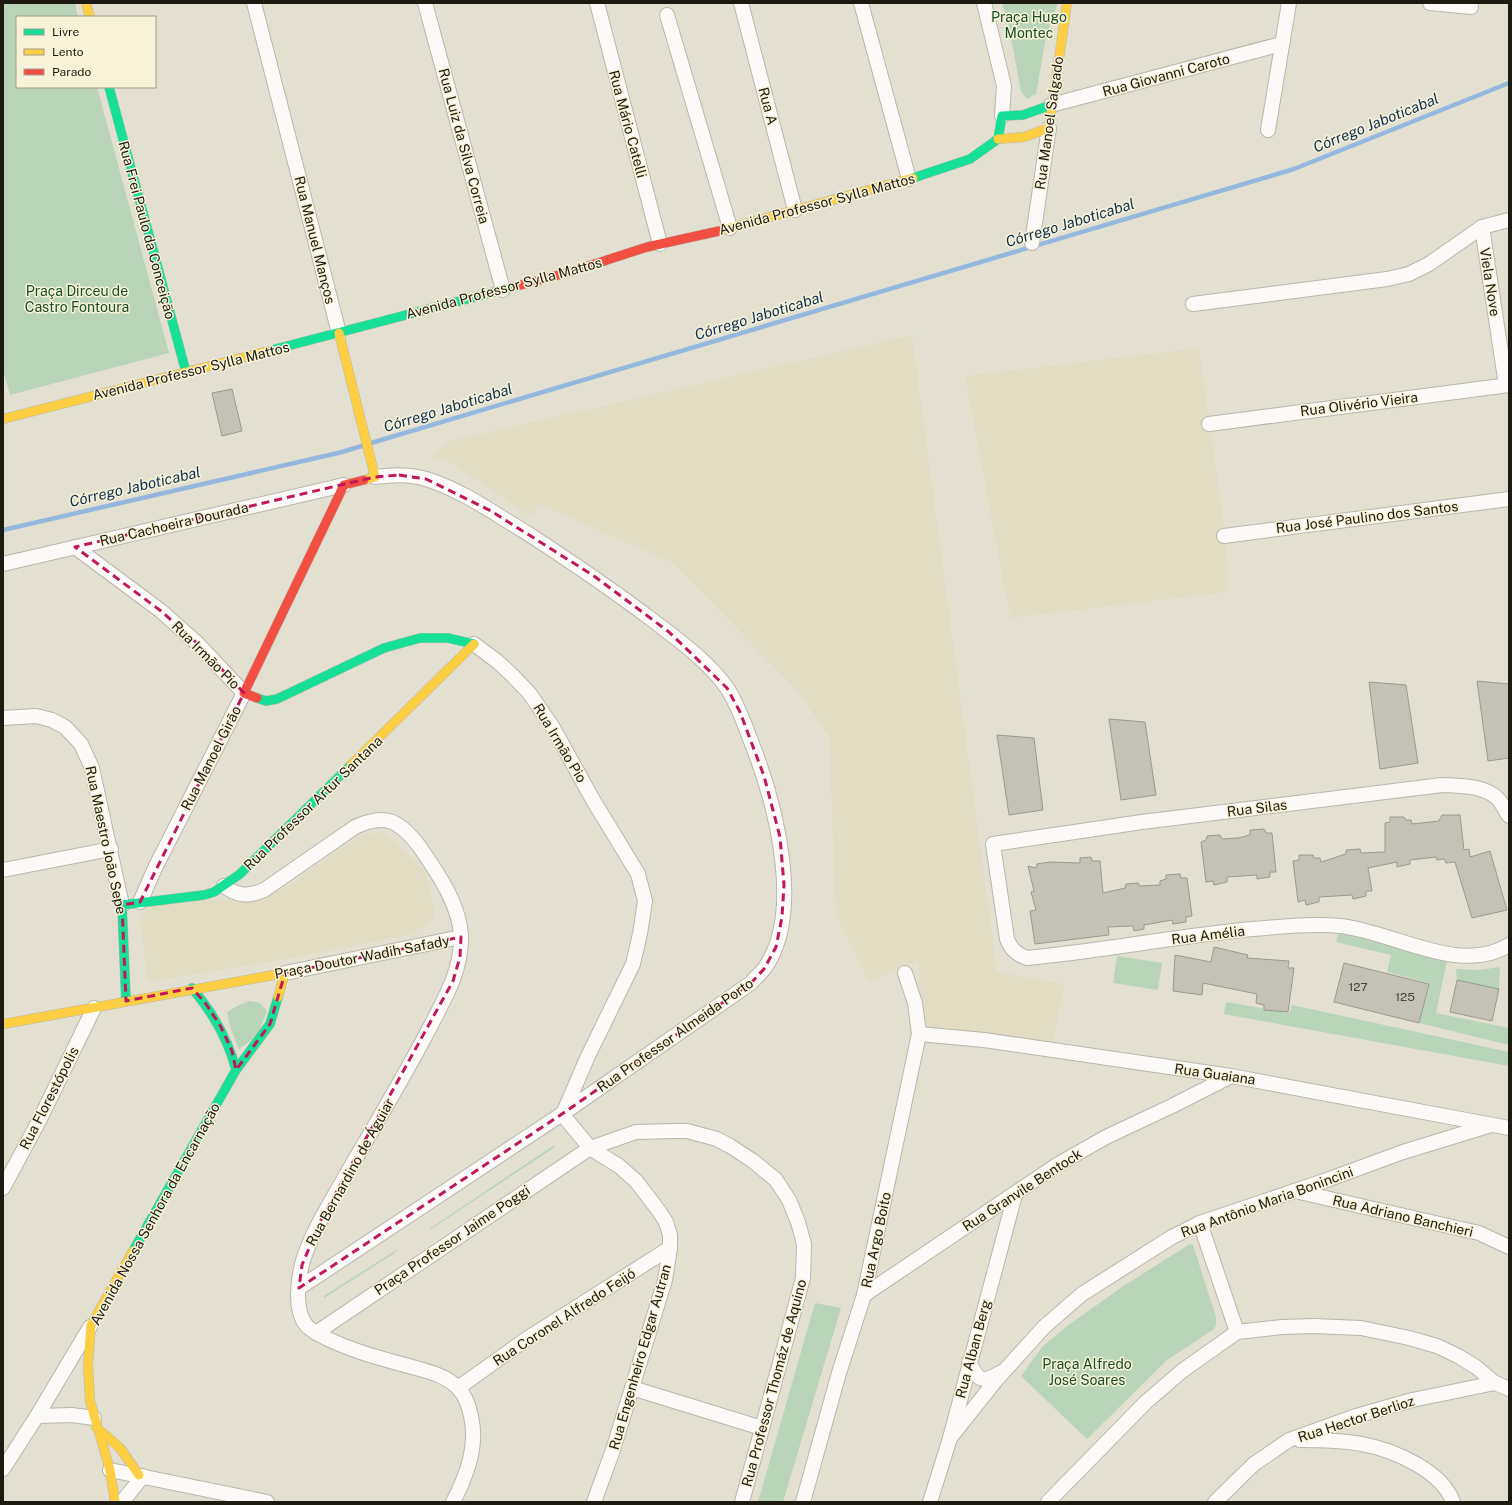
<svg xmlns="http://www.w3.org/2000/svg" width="1512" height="1505" viewBox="0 0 1512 1505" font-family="'Public Sans',sans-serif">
  <rect width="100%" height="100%" fill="#e3e0d2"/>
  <g fill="#e2dcc4">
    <polygon points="912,335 997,972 1065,984 1051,1048 920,1032 919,960 869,982 836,916 829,737 797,690 673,563 540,504 531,516 450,462 431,456 450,441"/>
    <polygon points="1199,348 1227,547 1228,592 1010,618 965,376"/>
    <polygon points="383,832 401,847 427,874 435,917 413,934 275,961 148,982 140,923 147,907 216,898 239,903 286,888 342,847 364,834"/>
  </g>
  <g fill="#b9d4b9">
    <polygon points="3,3 75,3 78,17 17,17 17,87 97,87 169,353 10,395 3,370"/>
    <polygon points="1002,3 1058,3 1046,37 1036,94 1027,99 1021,91 1008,22"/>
    <polygon points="1341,927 1448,956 1436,1013 1509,1028 1509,1045 1419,1023 1429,983 1387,972 1391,955 1336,942"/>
    <polygon points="1117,956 1162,963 1158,990 1113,983"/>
    <polygon points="1500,967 1499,989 1457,980 1456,969 1479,970"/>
    <polygon points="250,1001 260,1003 267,1011 257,1036 239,1049 230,1027 227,1012 239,1005"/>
    <polygon points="1226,1002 1289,1013 1292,1005 1509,1052 1509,1066 1224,1014"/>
    <polygon points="553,1146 555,1147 431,1229 429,1229"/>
    <polygon points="1190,1244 1193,1245 1216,1317 1216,1325 1214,1329 1167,1360 1087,1439 1021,1376 1043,1346 1070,1324 1122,1287"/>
    <polygon points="398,1249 393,1254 324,1298 324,1296"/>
    <polygon points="815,1303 841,1308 783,1502 758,1502"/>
  </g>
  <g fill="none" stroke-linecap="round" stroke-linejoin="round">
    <g stroke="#96b7dc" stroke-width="4.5">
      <polyline points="371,443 1294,169 1509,83"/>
      <polyline points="3,530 338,453 362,446"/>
    </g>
  </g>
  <g fill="#c4c2b7" stroke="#9c998f">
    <polygon points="232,389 242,431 222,436 212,393"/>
    <polygon points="1477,681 1509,684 1509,758 1488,761"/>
    <polygon points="1369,682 1406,685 1418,763 1380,769"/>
    <polygon points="1109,719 1145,722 1156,795 1121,800"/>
    <polygon points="997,735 1034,738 1043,810 1009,815"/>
    <polygon points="1442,815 1460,815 1464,850 1469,849 1470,857 1490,851 1507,910 1472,918 1455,862 1446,863 1444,859 1437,860 1436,857 1410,860 1410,864 1397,867 1397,862 1368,868 1372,891 1366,891 1366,896 1353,899 1352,895 1319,897 1319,902 1306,905 1305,900 1298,902 1293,861 1299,860 1299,855 1313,855 1314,858 1320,858 1321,862 1346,854 1346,850 1360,849 1361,853 1385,852 1385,823 1390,822 1390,817 1404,817 1406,820 1411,820 1412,824 1439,821"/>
    <polygon points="1264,829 1266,833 1272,833 1276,872 1270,872 1270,877 1257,879 1257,875 1227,877 1227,882 1214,885 1213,881 1206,882 1201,842 1206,840 1207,836 1220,835 1222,839 1238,838 1250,835 1250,830"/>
    <polygon points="1091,857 1092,861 1100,861 1103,893 1125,888 1126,884 1138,883 1140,886 1160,885 1160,881 1166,879 1166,875 1180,874 1181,878 1187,878 1192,916 1186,917 1186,922 1173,924 1172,920 1144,925 1144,929 1134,931 1133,926 1108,927 1109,935 1035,944 1030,911 1036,910 1031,892 1034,891 1028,866 1036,868 1037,864 1050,862 1080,863 1080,858"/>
    <polygon points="1214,947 1248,955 1247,958 1289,961 1288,968 1294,968 1288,1012 1264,1010 1264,1005 1256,1003 1257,994 1203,983 1202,995 1173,991 1175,955 1211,962"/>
    <polygon points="1344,963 1429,984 1419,1023 1334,1002"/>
    <polygon points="1457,980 1499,989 1492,1021 1450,1012"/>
  </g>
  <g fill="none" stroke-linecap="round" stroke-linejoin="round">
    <defs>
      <g id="street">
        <polyline points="254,3 339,333"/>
        <polyline points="425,3 503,290"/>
        <polyline points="597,3 660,244"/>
        <polyline points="741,3 795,210"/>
        <polyline points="861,3 909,179"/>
        <polyline points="984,3 1004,86 1002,116"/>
        <polyline points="1430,3 1471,7"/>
        <polyline points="667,15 730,228"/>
        <polyline points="1051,105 1281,44"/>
        <polyline points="1268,130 1289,3"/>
        <polyline points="1482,227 1506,385"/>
        <polyline points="1032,243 1049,128"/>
        <polyline points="1193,304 1387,279 1409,274 1429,264 1482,227 1509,220"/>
        <polyline points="1209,424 1509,385"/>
        <polyline points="1224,536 1509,499"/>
        <polyline points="75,547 161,611 198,644 244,693 155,868 140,902"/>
        <polyline points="3,564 344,485"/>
        <polyline points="474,644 498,662 513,676 530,694 552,726 593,800 638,874 645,901 640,934 633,964 588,1056 563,1114"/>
        <polyline points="3,718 36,716 52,720 65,727 81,744 92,768 122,905"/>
        <path d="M 1509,816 C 1505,811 1502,802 1497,798 C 1483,785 1459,786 1442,785 L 1142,822 L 993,844 L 1007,939 C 1011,949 1016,954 1027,958 C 1102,951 1177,936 1252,929 C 1281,927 1311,923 1340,926 C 1392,931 1460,976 1509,945"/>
        <polyline points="3,870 111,849"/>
        <path d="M 224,886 C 237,896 248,897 264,890 L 355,827 C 385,813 399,820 419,846 C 437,872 461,906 461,939 C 461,973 443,1001 428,1031 C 402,1080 374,1127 346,1175 C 330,1204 311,1232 302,1264 C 298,1281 294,1310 306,1325 C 312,1332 321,1335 328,1339 C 353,1351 379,1358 405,1365 C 422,1370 445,1374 458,1388 C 465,1395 469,1406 471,1416 C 478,1446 467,1475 453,1502"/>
        <polyline points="285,973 461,937"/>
        <polyline points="919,1034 984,1040 1231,1076 1509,1128"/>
        <polyline points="562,1114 590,1148 619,1166 636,1181 659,1211 666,1222 670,1235 670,1248 665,1280 613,1450 594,1502"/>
        <polyline points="3,1188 40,1119 94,1008"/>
        <polyline points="1295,1191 1479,1233 1509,1247"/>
        <polyline points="1200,1223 1237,1332"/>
        <path d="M 299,1288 L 562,1114 L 751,983 C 755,978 760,974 764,969 C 804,914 776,807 754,749 C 746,729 739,706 727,688 C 708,661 677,639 651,619 C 610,588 570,561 527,533 C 495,514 462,490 426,479 C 409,474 393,475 375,477"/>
        <polyline points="864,1295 1057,1165 1106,1137 1172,1106 1231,1076"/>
        <polyline points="316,1333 590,1148 636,1132 673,1131 687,1131 717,1139 730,1146 753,1161 776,1180 789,1200 798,1222 804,1244 803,1278 742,1502"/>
        <path d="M 969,1362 C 979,1382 982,1383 1002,1372"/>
        <polyline points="458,1388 525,1340 670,1248"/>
        <polyline points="632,1388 762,1428"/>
        <polyline points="37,1416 72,1415 94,1418"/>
        <polyline points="950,1438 997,1379 1044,1327 1082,1294 1172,1237 1200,1223 1324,1181 1403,1152 1491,1125"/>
        <path d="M 1300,1440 C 1344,1440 1379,1442 1418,1465 C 1433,1474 1447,1485 1453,1502"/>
        <polyline points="3,1469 37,1416 90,1327"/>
        <polyline points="110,1470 267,1502"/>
        <polyline points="122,1502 143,1476"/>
        <polyline points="803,1502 839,1373 864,1295 919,1034 915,1003 905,973"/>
        <polyline points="930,1502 950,1438 1015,1195"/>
        <polyline points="1048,1502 1146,1402 1182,1371 1237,1332 1282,1327 1314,1326 1361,1328 1409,1338 1437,1346 1458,1356 1476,1367 1495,1383 1509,1389"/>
        <polyline points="1215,1502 1254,1464 1289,1440 1353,1417 1412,1400 1495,1383"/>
      </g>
      <g id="fast">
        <polyline points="109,87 186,372"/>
        <polyline points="913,178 970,159 998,139 1002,116 1023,115 1051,105"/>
        <polyline points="268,351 517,286"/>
        <polyline points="257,698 266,701 277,699 384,648 420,638 448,638 474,644"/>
        <path d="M 192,988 C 213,1013 228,1038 236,1070"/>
        <polyline points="126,1001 122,905 204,895 214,892 240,874 351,765"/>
        <polyline points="133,1251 236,1070 270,1024 278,997"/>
      </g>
      <g id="slow">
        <polyline points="86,3 90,17"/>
        <polyline points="998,139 1024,137 1049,128 1067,3"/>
        <polyline points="719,231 913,178"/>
        <polyline points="339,333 375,477 364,480"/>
        <polyline points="3,419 268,351"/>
        <polyline points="351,765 474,644"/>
        <polyline points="3,1024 285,973 278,997"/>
        <polyline points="96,1427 120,1448 139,1475"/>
        <polyline points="115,1502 110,1470 90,1401 88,1364 91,1325 133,1251"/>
      </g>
      <g id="jam">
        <polyline points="517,286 570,272 647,247 719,231"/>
        <polyline points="257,698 244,693 344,485 364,480"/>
      </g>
    </defs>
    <use href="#street" stroke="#b9b7ac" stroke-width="16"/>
    <use href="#fast" stroke="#b9b7ac" stroke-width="10"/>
    <use href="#slow" stroke="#b9b7ac" stroke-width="10"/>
    <use href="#jam" stroke="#b9b7ac" stroke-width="10"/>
    <use href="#street" stroke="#fbfaf8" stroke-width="14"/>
    <use href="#fast" stroke="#16e098" stroke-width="9"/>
    <use href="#slow" stroke="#ffcf43" stroke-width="9"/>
    <use href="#jam" stroke="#f24e42" stroke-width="9"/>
  </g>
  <path fill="none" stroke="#c2185b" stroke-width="3" stroke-dasharray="8 5" stroke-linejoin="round" d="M 399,475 L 426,479 L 491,511 L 594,576 L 669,632 L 727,688 L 740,712 L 764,776 L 780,837 L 784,885 L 782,917 L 776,947 L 764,969 L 751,983 L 562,1114 L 299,1288 L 302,1265 L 321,1220 L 453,981 L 460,957 L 461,937 L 285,973 L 270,1024 L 236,1070 L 232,1051 L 221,1027 L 206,1004 L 192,988 L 126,1001 L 122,905 L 140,902 L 244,693 L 198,644 L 161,611 L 75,547 L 375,477 Z"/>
  <g text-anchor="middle" stroke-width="3" stroke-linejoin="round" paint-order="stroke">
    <g font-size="12" fill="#46443a">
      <text x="1358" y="991">127</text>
      <text x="1405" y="1001">125</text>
    </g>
    <g font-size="14" fill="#184d2c" stroke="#f8f2d8">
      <text x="1029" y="22">Praça Hugo<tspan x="1029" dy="16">Montec</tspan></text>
      <text x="77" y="296">Praça Dirceu de<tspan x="77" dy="16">Castro Fontoura</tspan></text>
      <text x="1087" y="1369">Praça Alfredo<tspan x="1087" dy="16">José Soares</tspan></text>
    </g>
    <g font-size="14" fill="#1c1a11" stroke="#f8f2d8">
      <text transform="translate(1166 75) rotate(-15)" y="5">Rua Giovanni Caroto</text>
      <text transform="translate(768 106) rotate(75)" y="5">Rua A</text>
      <text transform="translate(1049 123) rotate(-82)" y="5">Rua Manoel Salgado</text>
      <text transform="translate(628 124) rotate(75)" y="5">Rua Mário Catelli</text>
      <text transform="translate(464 146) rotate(75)" y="5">Rua Luiz da Silva Correia</text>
      <text transform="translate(817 204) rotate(-15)" y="5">Avenida Professor Sylla Mattos</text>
      <text transform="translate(147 230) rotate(75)" y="5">Rua Frei Paulo da Conceição</text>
      <text transform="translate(315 240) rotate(76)" y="5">Rua Manuel Manços</text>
      <text transform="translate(1490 282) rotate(81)" y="5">Viela Nove</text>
      <text transform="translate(504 288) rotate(-15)" y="5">Avenida Professor Sylla Mattos</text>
      <text transform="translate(191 371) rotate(-14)" y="5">Avenida Professor Sylla Mattos</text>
      <text transform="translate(1359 404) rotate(-7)" y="5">Rua Olivério Vieira</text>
      <text transform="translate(1367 517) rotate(-7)" y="5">Rua José Paulino dos Santos</text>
      <text transform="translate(174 524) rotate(-13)" y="5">Rua Cachoeira Dourada</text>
      <text transform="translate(206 655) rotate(45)" y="5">Rua Irmão Pio</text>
      <text transform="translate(560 743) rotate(59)" y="5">Rua Irmão Pio</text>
      <text transform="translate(211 758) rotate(-63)" y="5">Rua Manoel Girão</text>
      <text transform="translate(313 803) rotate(-44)" y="5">Rua Professor Artur Santana</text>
      <text transform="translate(1257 808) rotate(-7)" y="5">Rua Silas</text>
      <text transform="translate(106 840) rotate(78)" y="5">Rua Maestro João Sepe</text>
      <text transform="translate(1208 935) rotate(-7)" y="5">Rua Amélia</text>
      <text transform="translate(362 957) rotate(-11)" y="5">Praça Doutor Wadih Safady</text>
      <text transform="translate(675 1035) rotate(-35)" y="5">Rua Professor Almeida Porto</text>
      <text transform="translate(1215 1074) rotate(8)" y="5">Rua Guaiana</text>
      <text transform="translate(49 1098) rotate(-63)" y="5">Rua Florestópolis</text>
      <text transform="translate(350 1172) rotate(-61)" y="5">Rua Bernardino de Águiar</text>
      <text transform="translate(1022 1190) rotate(-33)" y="5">Rua Granvile Bentock</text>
      <text transform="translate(1267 1202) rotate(-20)" y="5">Rua Antônio Maria Bonincini</text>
      <text transform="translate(155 1214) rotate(-61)" y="5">Avenida Nossa Senhora da Encarnação</text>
      <text transform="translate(1403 1216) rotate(13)" y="5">Rua Adriano Banchieri</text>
      <text transform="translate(452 1240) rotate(-34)" y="5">Praça Professor Jaime Poggi</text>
      <text transform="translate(876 1240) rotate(-78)" y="5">Rua Argo Boito</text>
      <text transform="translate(564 1317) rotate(-33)" y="5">Rua Coronel Alfredo Feijó</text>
      <text transform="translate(973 1349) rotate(-75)" y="5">Rua Alban Berg</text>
      <text transform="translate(640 1357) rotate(-74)" y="5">Rua Engenheiro Edgar Autran</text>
      <text transform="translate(774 1383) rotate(-75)" y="5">Rua Professor Thomáz de Aquino</text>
      <text transform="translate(1356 1419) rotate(-18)" y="5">Rua Hector Berlioz</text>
    </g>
    <g font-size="15" font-style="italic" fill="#0e3056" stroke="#f8f2d8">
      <text transform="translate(1376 123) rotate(-22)" y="5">Córrego Jaboticabal</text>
      <text transform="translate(1070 223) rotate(-17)" y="5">Córrego Jaboticabal</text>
      <text transform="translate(759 316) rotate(-17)" y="5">Córrego Jaboticabal</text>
      <text transform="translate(448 408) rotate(-17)" y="5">Córrego Jaboticabal</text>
      <text transform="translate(135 487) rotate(-13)" y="5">Córrego Jaboticabal</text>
    </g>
  </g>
  <rect width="1512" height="1505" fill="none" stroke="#1c1a11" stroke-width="8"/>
  <rect x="16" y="16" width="140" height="72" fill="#f8f2d8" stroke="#a09c88"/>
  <rect x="24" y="29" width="20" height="6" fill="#16e098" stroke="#a09c88"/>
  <text x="52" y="36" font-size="12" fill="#1c1a11">Livre</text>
  <rect x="24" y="49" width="20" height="6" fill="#ffcf43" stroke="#a09c88"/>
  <text x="52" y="56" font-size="12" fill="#1c1a11">Lento</text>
  <rect x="24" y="69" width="20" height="6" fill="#f24e42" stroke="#a09c88"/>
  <text x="52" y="76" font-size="12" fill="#1c1a11">Parado</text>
</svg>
